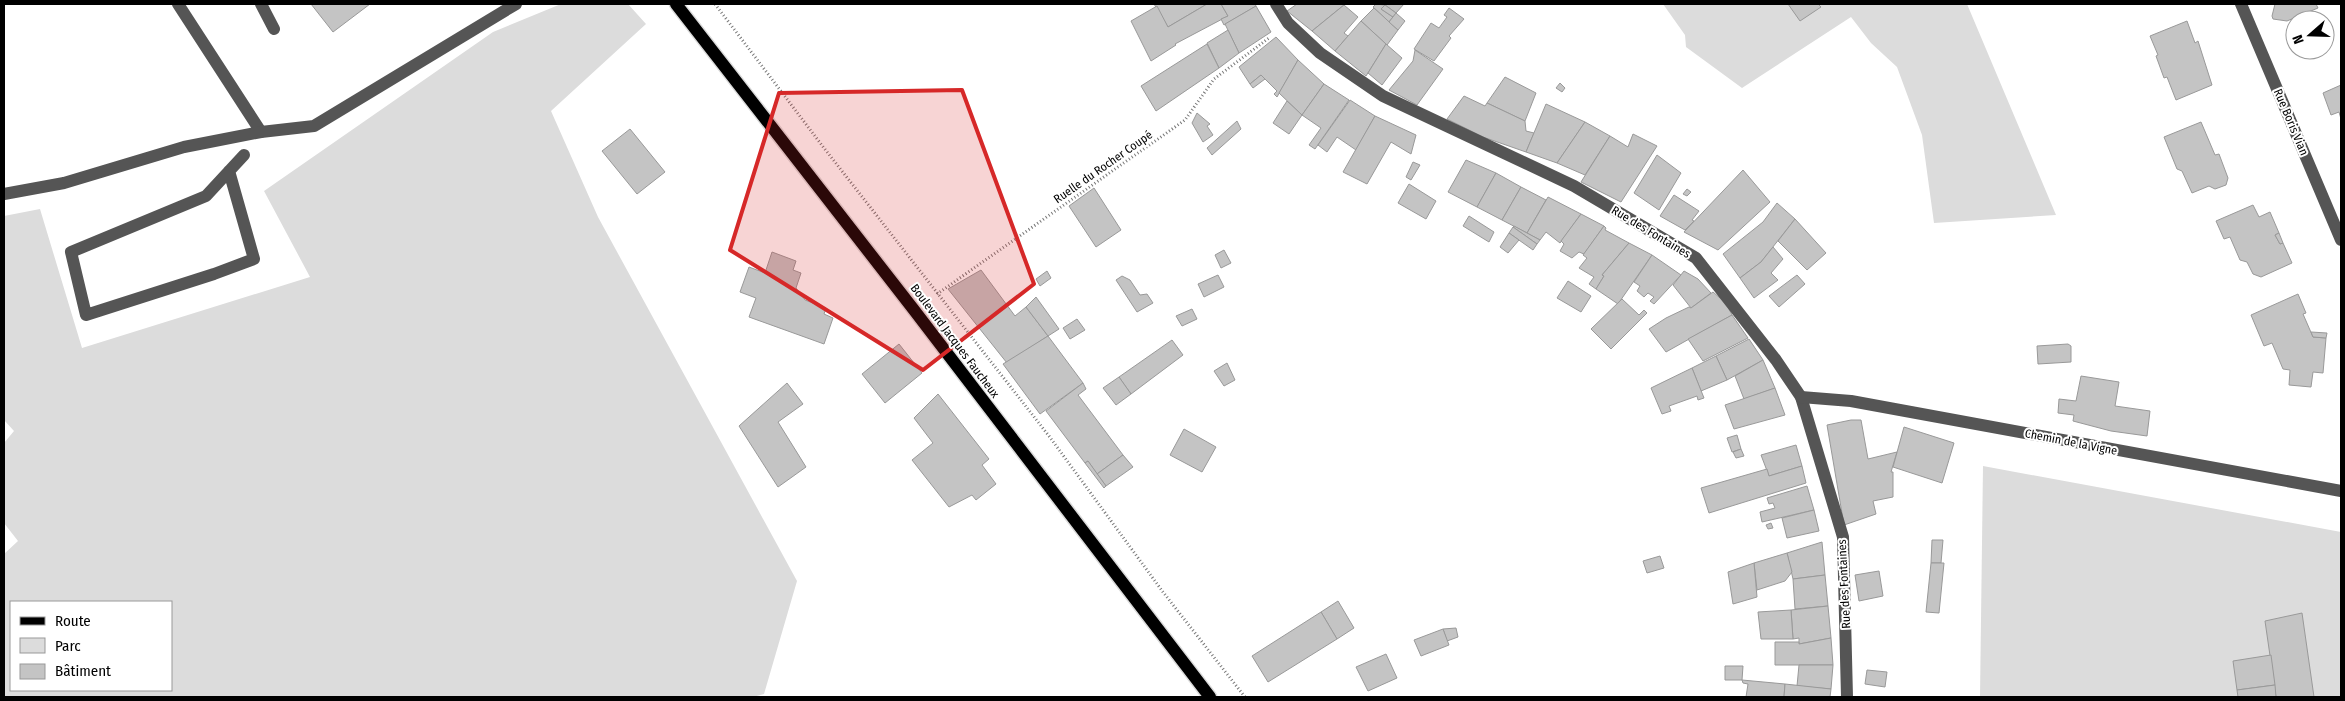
<svg xmlns="http://www.w3.org/2000/svg" width="2345" height="701" viewBox="0 0 2345 701" font-family="'Fira Sans Condensed',sans-serif">
  <rect width="100%" height="100%" fill="#fff"/>
  <g fill="#dcdcdc" fill-rule="evenodd">
    <path d="M 561,4 L 628,4 L 646,24 L 551,111 L 598,217 L 797,581 L 764,694 L 753,697 L 4,697 L 4,554 L 18,541 L 4,523 L 4,443 L 14,431 L 4,420 L 4,216 L 40,209 L 82,348 L 310,277 L 264,191 L 493,32 ZM 11,602 L 171,602 L 171,690 L 11,690 Z"/>
    <polygon points="1663,4 1967,4 2056,215 1934,223 1922,135 1897,67 1871,43 1851,17 1742,88 1686,47 1685,35"/>
    <polygon points="1983,466 2341,532 2341,697 1980,697"/>
  </g>
  <g fill="#c4c4c4" stroke="#999">
    <polygon points="311,4 370,4 333,32"/>
    <polygon points="1154,4 1207,4 1168,27"/>
    <polygon points="1207,4 1221,4 1228,16 1175,44 1176,45 1151,61 1131,21 1157,6 1168,27"/>
    <polygon points="1221,4 1255,4 1256,6 1224,25 1221,19 1228,16"/>
    <polygon points="1297,4 1345,4 1312,31 1287,11"/>
    <polygon points="1376,4 1385,5 1381,9 1393,17 1389,22 1373,7"/>
    <polygon points="1384,4 1404,4 1396,13"/>
    <polygon points="1788,4 1818,4 1821,7 1800,21"/>
    <polygon points="2275,4 2316,4 2318,8 2287,21 2273,19 2272,16"/>
    <polygon points="1344,5 1358,17 1344,33 1348,36 1335,51 1312,31"/>
    <polygon points="1385,5 1396,13 1393,17 1381,9"/>
    <polygon points="1256,6 1271,32 1239,53 1225,24"/>
    <polygon points="1374,8 1398,30 1387,45 1361,21"/>
    <polygon points="1449,8 1464,19 1449,36 1451,38 1434,61 1414,49 1431,23 1439,28 1447,17 1444,15"/>
    <polygon points="1396,13 1405,21 1398,30 1389,22"/>
    <polygon points="1361,21 1386,44 1366,76 1335,51"/>
    <polygon points="2187,21 2195,43 2198,41 2212,85 2176,100 2167,77 2164,78 2156,56 2158,55 2150,36"/>
    <polygon points="1228,30 1239,53 1219,68 1207,43"/>
    <polygon points="1276,37 1298,60 1277,97 1274,94 1277,91 1261,75 1250,84 1239,67"/>
    <polygon points="1207,44 1219,68 1156,111 1141,86"/>
    <polygon points="1386,44 1402,58 1382,85 1368,73"/>
    <polygon points="1415,50 1443,69 1417,105 1389,90 1413,61"/>
    <polygon points="1298,60 1324,84 1302,115 1279,93"/>
    <polygon points="1261,75 1265,79 1253,88 1250,84"/>
    <polygon points="1505,77 1536,93 1525,121 1487,103"/>
    <polygon points="1560,83 1565,88 1562,92 1556,88"/>
    <polygon points="1324,84 1349,100 1315,149 1309,145 1321,128 1302,115"/>
    <polygon points="2341,85 2341,119 2339,112 2331,115 2323,93"/>
    <polygon points="1464,96 1485,106 1487,103 1525,121 1526,131 1534,133 1526,152 1483,137 1447,119"/>
    <polygon points="1350,100 1375,116 1356,150 1337,137 1327,152 1318,145"/>
    <polygon points="1287,101 1302,115 1289,134 1273,123"/>
    <polygon points="1546,104 1585,122 1557,163 1526,152"/>
    <polygon points="1197,113 1210,124 1207,126 1213,135 1203,142 1192,123"/>
    <polygon points="1375,116 1416,135 1411,154 1391,142 1367,184 1343,172"/>
    <polygon points="1237,121 1241,129 1212,155 1207,148"/>
    <polygon points="1585,122 1610,136 1585,175 1557,163"/>
    <polygon points="2201,122 2215,155 2219,154 2228,178 2226,185 2215,189 2209,186 2192,193 2182,171 2177,169 2164,137"/>
    <polygon points="630,129 665,172 637,194 602,151"/>
    <polygon points="1633,134 1657,146 1621,202 1581,182 1610,136 1628,147"/>
    <polygon points="1657,155 1681,173 1659,210 1634,193"/>
    <polygon points="1466,160 1496,173 1477,207 1448,192"/>
    <polygon points="1413,162 1420,165 1411,180 1406,177"/>
    <polygon points="1743,170 1770,202 1718,250 1684,232"/>
    <polygon points="1496,173 1521,187 1502,220 1477,207"/>
    <polygon points="1409,184 1436,201 1426,219 1398,203"/>
    <polygon points="1521,187 1546,200 1527,233 1502,220"/>
    <polygon points="1094,188 1121,230 1096,247 1069,206"/>
    <polygon points="1687,189 1691,192 1687,196 1683,194"/>
    <polygon points="1674,195 1699,211 1692,220 1694,221 1685,230 1660,216"/>
    <polygon points="1548,197 1581,214 1560,243 1546,232 1540,240 1527,233"/>
    <polygon points="1777,203 1795,219 1761,262 1740,278 1723,254 1763,222"/>
    <polygon points="2253,205 2259,217 2270,212 2279,233 2275,235 2280,244 2283,243 2292,263 2261,277 2253,274 2247,262 2240,260 2230,237 2224,239 2216,221"/>
    <polygon points="1581,214 1604,226 1584,254 1579,252 1572,258 1560,251 1564,244 1561,241"/>
    <polygon points="1469,216 1494,232 1489,242 1463,226"/>
    <polygon points="1795,219 1826,253 1807,270 1778,241"/>
    <polygon points="1514,226 1540,240 1537,244 1513,227"/>
    <polygon points="1604,226 1606,228 1605,230 1629,243 1602,275 1604,276 1596,289 1589,284 1594,277 1579,268 1587,258 1583,255"/>
    <polygon points="1513,227 1537,244 1533,250 1509,233"/>
    <polygon points="1509,233 1519,240 1508,253 1500,247"/>
    <polygon points="2279,233 2283,243 2280,244 2275,235"/>
    <polygon points="1629,243 1652,255 1618,304 1596,289 1604,276 1602,275"/>
    <polygon points="1773,247 1783,259 1771,273 1778,280 1754,298 1740,278 1761,262"/>
    <polygon points="1224,250 1231,263 1221,268 1215,255"/>
    <polygon points="772,252 796,261 793,270 801,273 796,288 805,300 826,308 824,314 833,318 824,344 749,317 756,298 740,292 749,267 765,273"/>
    <polygon points="1652,255 1681,275 1654,304 1650,301 1654,297 1648,293 1644,297 1637,291 1640,286 1634,282"/>
    <polygon points="981,270 1015,316 1026,307 1048,336 1007,363 948,289"/>
    <polygon points="1047,271 1051,278 1040,286 1036,279"/>
    <polygon points="1684,271 1698,279 1711,293 1691,308 1673,285"/>
    <polygon points="1218,275 1224,287 1204,297 1198,284"/>
    <polygon points="1797,275 1805,284 1779,307 1769,296"/>
    <polygon points="1122,276 1130,280 1140,295 1147,294 1153,303 1137,312 1116,280"/>
    <polygon points="1568,281 1591,296 1581,312 1557,298"/>
    <polygon points="1713,292 1720,298 1723,297 1732,315 1666,352 1649,329 1666,318 1689,307 1691,308"/>
    <polygon points="2298,294 2306,313 2303,314 2313,337 2326,338 2323,373 2313,372 2311,387 2289,385 2290,370 2283,369 2272,343 2264,346 2251,315"/>
    <polygon points="1036,297 1059,329 1048,336 1026,307"/>
    <polygon points="1622,299 1639,315 1644,310 1647,313 1611,349 1591,329"/>
    <polygon points="1192,309 1197,319 1182,326 1176,316"/>
    <polygon points="1732,315 1748,338 1703,361 1688,339"/>
    <polygon points="1077,319 1085,330 1070,339 1063,328"/>
    <polygon points="2311,332 2327,333 2326,338 2313,337"/>
    <polygon points="1048,336 1083,383 1040,414 1003,364"/>
    <polygon points="1749,339 1763,360 1727,380 1716,356"/>
    <polygon points="1172,340 1183,355 1131,394 1119,377"/>
    <polygon points="899,344 922,373 885,403 862,374"/>
    <polygon points="2068,344 2071,346 2071,362 2038,364 2037,346"/>
    <polygon points="1716,356 1727,380 1701,391 1692,368"/>
    <polygon points="1763,360 1775,388 1744,399 1735,376"/>
    <polygon points="1227,363 1235,380 1224,386 1214,371"/>
    <polygon points="1692,368 1704,398 1698,400 1697,396 1669,406 1671,411 1662,414 1651,388"/>
    <polygon points="2081,376 2119,382 2115,406 2150,411 2147,436 2111,431 2073,421 2074,415 2058,413 2059,399 2076,401"/>
    <polygon points="1119,377 1131,394 1116,405 1103,388"/>
    <polygon points="787,383 803,404 778,422 806,467 778,487 739,426"/>
    <polygon points="1083,383 1086,389 1078,395 1123,455 1097,474 1088,461 1085,463 1046,411"/>
    <polygon points="1775,388 1785,415 1734,429 1725,405"/>
    <polygon points="938,394 989,459 982,465 996,484 976,500 972,495 949,507 912,460 933,443 914,418"/>
    <polygon points="1851,420 1861,420 1868,459 1897,452 1891,472 1893,472 1893,497 1873,501 1876,514 1844,525 1827,425"/>
    <polygon points="1904,427 1954,443 1942,483 1893,467"/>
    <polygon points="1184,429 1216,447 1202,472 1170,455"/>
    <polygon points="1737,435 1741,449 1732,452 1727,438"/>
    <polygon points="1796,445 1802,466 1769,476 1761,455"/>
    <polygon points="1741,449 1744,456 1736,458 1733,452"/>
    <polygon points="1123,455 1133,467 1106,486 1097,474"/>
    <polygon points="1088,461 1106,486 1104,488 1085,463"/>
    <polygon points="1802,466 1806,483 1709,513 1701,488 1767,469 1769,476"/>
    <polygon points="1807,486 1814,510 1762,522 1760,512 1775,508 1773,503 1769,504 1767,498"/>
    <polygon points="1814,510 1819,531 1787,538 1782,518"/>
    <polygon points="1771,523 1773,528 1768,529 1766,525"/>
    <polygon points="1932,540 1943,540 1941,563 1931,563"/>
    <polygon points="1822,542 1825,575 1793,579 1787,553"/>
    <polygon points="1787,553 1792,572 1785,581 1757,590 1754,563"/>
    <polygon points="1660,556 1664,568 1647,573 1643,561"/>
    <polygon points="1754,563 1757,597 1733,604 1728,572"/>
    <polygon points="1931,563 1944,563 1939,613 1926,612"/>
    <polygon points="1879,571 1883,596 1859,601 1855,575"/>
    <polygon points="1825,575 1828,606 1795,609 1793,579"/>
    <polygon points="1338,601 1354,628 1337,639 1321,612"/>
    <polygon points="1828,606 1831,638 1799,644 1799,638 1793,639 1791,610"/>
    <polygon points="1791,610 1793,639 1761,639 1758,612"/>
    <polygon points="1321,612 1337,639 1268,682 1252,656"/>
    <polygon points="2302,613 2314,697 2276,697 2265,621"/>
    <polygon points="1456,628 1458,637 1447,641 1443,629"/>
    <polygon points="1443,629 1449,645 1421,656 1414,640"/>
    <polygon points="1831,638 1833,665 1775,665 1775,642 1799,642 1799,644"/>
    <polygon points="1386,654 1397,678 1368,691 1356,667"/>
    <polygon points="2271,655 2275,685 2237,690 2233,661"/>
    <polygon points="1799,665 1833,665 1831,689 1797,686"/>
    <polygon points="1725,666 1743,666 1742,680 1725,680"/>
    <polygon points="1867,670 1887,672 1885,687 1865,684"/>
    <polygon points="1742,680 1785,684 1784,697 1746,697 1748,684 1743,683"/>
    <polygon points="1785,684 1831,689 1830,697 1784,697"/>
    <polygon points="2275,685 2276,697 2238,697 2237,690"/>
  </g>
  <g fill="none" stroke-linecap="round" stroke-linejoin="round">
    <defs>
      <polyline id="major" points="676,4 914,310 1210,697"/>
    </defs>
    <use href="#major" stroke="#dbdbdb" stroke-width="15"/>
    <g stroke="#777" stroke-width="3" stroke-dasharray="1 2.5" stroke-linecap="butt">
      <polyline points="715,4 824,148 1049,436 1163,592 1245,697"/>
      <polyline points="937,294 1185,120 1214,79 1269,38"/>
    </g>
    <g stroke="#555" stroke-width="12">
      <polyline points="178,4 261,132"/>
      <polyline points="261,4 274,29"/>
      <polyline points="1276,4 1288,23 1320,53 1383,96 1574,186 1696,258 1776,360 1801,397 1843,537 1847,697"/>
      <polyline points="2241,4 2341,240"/>
      <polyline points="229,171 254,259 214,274 86,315 71,252 206,196 244,155"/>
      <polyline points="4,194 64,183 184,147 261,132 314,126 516,4"/>
      <polyline points="1801,397 1851,401 2341,491"/>
    </g>
    <use href="#major" stroke="#000" stroke-width="12"/>
  </g>
  <path fill="#d62828" fill-opacity="0.2" stroke="#d62828" stroke-width="4" stroke-linejoin="round" d="M 962,90 L 1034,284 L 923,370 L 730,250 L 779,93 Z"/>
  <g text-anchor="middle" stroke-width="4" stroke-linejoin="round" paint-order="stroke">
    <g font-size="12" fill="#000" stroke="#fff">
      <text transform="translate(2291 122) rotate(67)" y="4">Rue Boris Vian</text>
      <text transform="translate(1103 167) rotate(-35)" y="4">Ruelle du Rocher Coupé</text>
      <text transform="translate(1651 232) rotate(31)" y="4">Rue des Fontaines</text>
      <text transform="translate(955 341) rotate(53)" y="4">Boulevard Jacques Faucheux</text>
      <text transform="translate(2071 442) rotate(11)" y="4">Chemin de la Vigne</text>
      <text transform="translate(1844 584) rotate(-93)" y="4">Rue des Fontaines</text>
    </g>
  </g>
  <rect width="2345" height="701" fill="none" stroke="#000000" stroke-width="10"/>
  <rect x="10" y="601" width="162" height="90" fill="#ffffff" stroke="#999999"/>
  <rect x="20" y="617" width="25" height="8" fill="#000000" stroke="#999999"/>
  <text x="55" y="626" font-size="15" fill="#000000">Route</text>
  <rect x="20" y="638" width="25" height="15" fill="#dcdcdc" stroke="#999999"/>
  <text x="55" y="651" font-size="15" fill="#000000">Parc</text>
  <rect x="20" y="664" width="25" height="15" fill="#c4c4c4" stroke="#999999"/>
  <text x="55" y="676" font-size="15" fill="#000000">Bâtiment</text>
  <g transform="translate(2310 35) rotate(250)"><circle r="24" fill="#ffffff" stroke="#999999"/>
  <path d="M0-4L9 19L0 12L-9 19Z" fill="#000000"/>
  <text y="-8" font-size="14" font-weight="bold" text-anchor="middle" fill="#000000">N</text>
  </g>
</svg>
